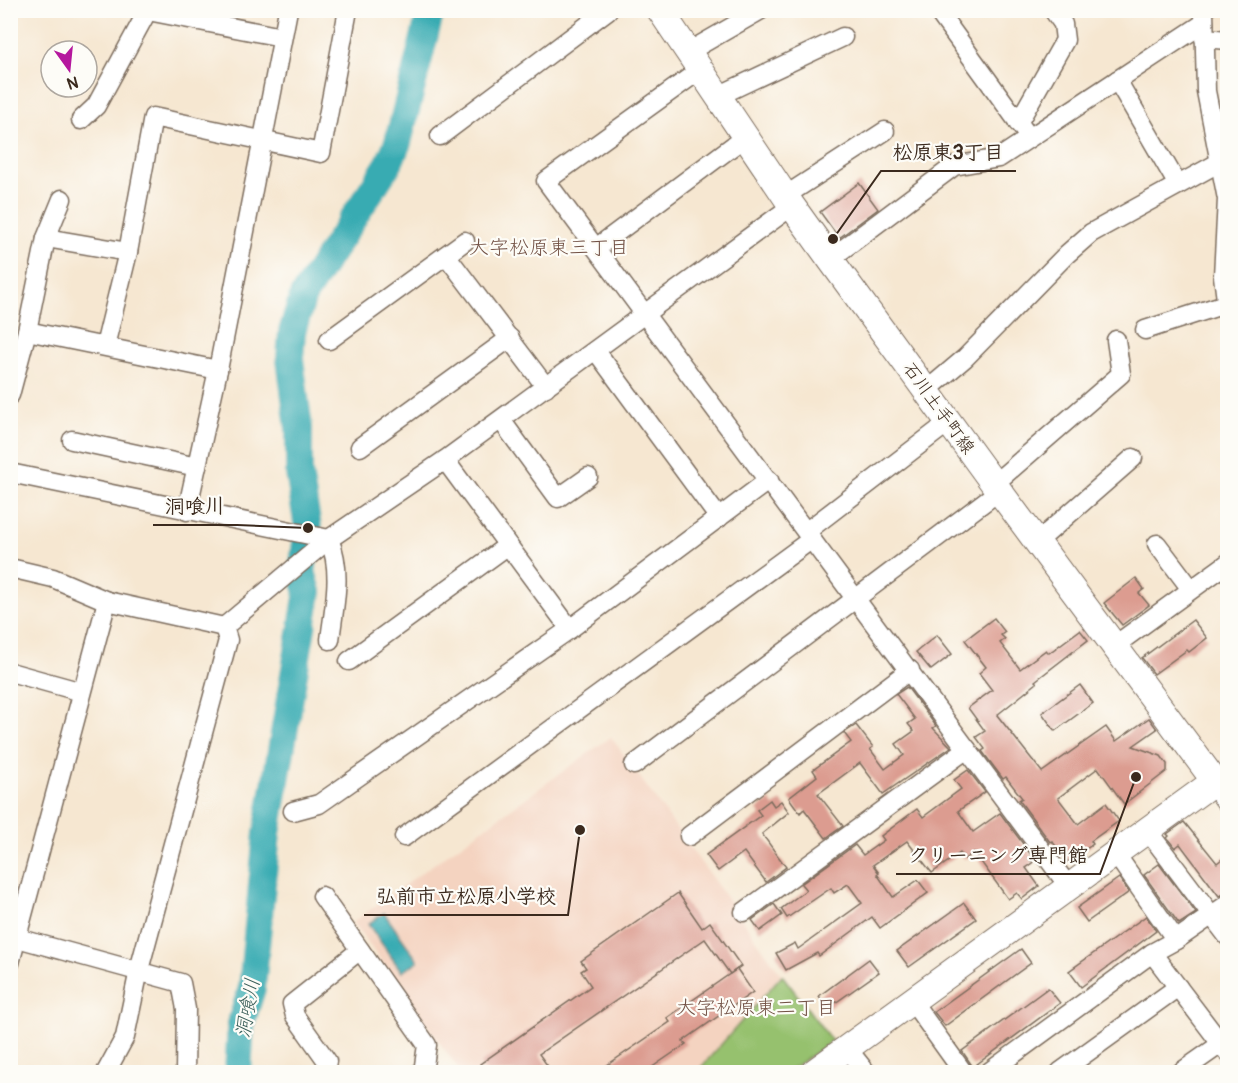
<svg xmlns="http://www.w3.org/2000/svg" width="1238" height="1083" viewBox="0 0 1238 1083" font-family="Pangolin,'Klee One',sans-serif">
  <rect width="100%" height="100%" fill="#fdfcf7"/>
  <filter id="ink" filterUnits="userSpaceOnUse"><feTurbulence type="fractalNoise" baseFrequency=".0167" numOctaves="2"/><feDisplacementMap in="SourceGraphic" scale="12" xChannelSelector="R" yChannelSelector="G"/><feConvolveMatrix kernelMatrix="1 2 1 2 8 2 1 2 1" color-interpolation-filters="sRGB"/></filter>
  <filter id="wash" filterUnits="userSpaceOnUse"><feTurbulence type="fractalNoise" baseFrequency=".008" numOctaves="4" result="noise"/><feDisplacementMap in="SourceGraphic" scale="24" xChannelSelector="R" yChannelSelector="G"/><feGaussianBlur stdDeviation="1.35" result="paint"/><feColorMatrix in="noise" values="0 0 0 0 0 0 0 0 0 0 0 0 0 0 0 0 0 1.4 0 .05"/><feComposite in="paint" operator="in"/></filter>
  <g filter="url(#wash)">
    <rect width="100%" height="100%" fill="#f6e7d1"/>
    <polygon fill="#f4d3c0" points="611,737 781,974 696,1072 461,1072 353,922"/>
    <polygon fill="#96c16e" stroke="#687646" stroke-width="1.5" points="782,975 832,1041 787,1072 697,1072"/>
    <polygon fill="#39abb2" stroke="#3a6a68" stroke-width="1.5" points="384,913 418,961 402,972 368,924"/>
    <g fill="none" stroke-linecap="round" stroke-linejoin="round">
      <polyline stroke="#39abb2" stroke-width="28" points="238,1072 241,1023 252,988 267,833 308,592 302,572 308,528 299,473 299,428 290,359 292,332 303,296 389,163 398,142 431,10"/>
    </g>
    <g id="blocks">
      <g fill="#dc9c90">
        <polygon points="859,183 878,209 839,238 820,212"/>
        <polygon points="1136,578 1144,589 1139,593 1149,605 1122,625 1104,603"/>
        <polygon points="994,618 1005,632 1001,635 1005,639 1000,643 1020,669 1046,650 1049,653 1080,630 1088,640 1035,681 1037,683 997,715 1042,772 1106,727 1116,741 1149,718 1157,729 1133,746 1161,756 1167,764 1167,771 1124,804 1098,768 1058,798 1078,824 1106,803 1119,821 1091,841 1093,844 1068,862 1052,841 1050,842 1019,800 1022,798 1006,777 1003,779 982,751 985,749 976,737 985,731 968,708 992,690 979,673 986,667 965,640"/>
        <polygon points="1193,620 1207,638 1189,652 1187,650 1154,674 1142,658"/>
        <polygon points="937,635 952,654 931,670 916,652"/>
        <polygon points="1080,685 1093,703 1055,731 1042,713"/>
        <polygon points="907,687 936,726 933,728 951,747 883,794 860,763 818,794 843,826 826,838 804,809 800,813 789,798 817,776 813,770 851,742 844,733 856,725 873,747 870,749 885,769 904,755 896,744 914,731 908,724 915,719 896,694"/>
        <polygon points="968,770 985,792 958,811 973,832 1000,813 1032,856 1029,858 1033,863 1026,868 1039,886 1022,899 1017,893 1008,899 974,852 965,859 960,853 932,873 907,841 873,865 879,873 877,874 893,897 918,880 928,893 880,928 872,917 819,956 817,953 786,970 776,953 795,943 798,949 862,903 848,884 834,893 831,888 787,918 781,909 806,890 801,884 855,845 863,855 884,840 881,836 917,809 923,817 961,789 954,780"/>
        <polygon points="770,800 774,806 781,801 789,812 762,834 786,867 766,882 744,852 718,871 706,855 761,815 757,810"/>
        <polygon points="1184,822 1217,863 1227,855 1227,893 1219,896 1180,844 1175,848 1167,838 1169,836 1167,834"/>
        <polygon points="1159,864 1196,913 1179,924 1144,875"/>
        <polygon points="1119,878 1129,892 1087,922 1077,908"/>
        <polygon points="678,893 702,928 710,922 741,966 730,974 705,939 539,1054 552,1072 486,1072 480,1064 591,986 581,971 586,968 581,961"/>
        <polygon points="964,903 976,919 909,967 897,951"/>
        <polygon points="774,904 782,915 760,931 752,920"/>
        <polygon points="1146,916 1156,931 1081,987 1069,971"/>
        <polygon points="1021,949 1031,963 945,1026 934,1012"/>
        <polygon points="869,959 879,972 828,1008 819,996"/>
        <polygon points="737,969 753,992 683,1041 686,1044 645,1072 597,1072 670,1022 667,1018"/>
        <polygon points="1048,988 1060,1003 973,1067 962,1051"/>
      </g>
    </g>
  </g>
  <g filter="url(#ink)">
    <use href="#blocks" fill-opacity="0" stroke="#7c6c5d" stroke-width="1.5"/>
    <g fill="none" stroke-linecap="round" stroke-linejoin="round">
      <defs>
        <g id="street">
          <polyline points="937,10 1029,137"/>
          <polyline points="1204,10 1206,91 1227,199 1223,276 1228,315"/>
          <polyline points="148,11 282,37"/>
          <polyline points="1204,38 1228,40"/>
          <polyline points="688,52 761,10"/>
          <polyline points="700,70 546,181 1069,887"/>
          <polyline points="1117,80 1178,185"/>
          <polyline points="718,96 843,37"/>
          <polyline points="81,120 96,106 148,10"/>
          <polyline points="1018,123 1065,40 1063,24 1053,10"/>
          <polyline points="440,136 608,10"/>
          <polyline points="785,196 885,131"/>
          <polyline points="46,238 128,252"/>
          <polyline points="596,248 745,137"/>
          <polyline points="446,255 546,387"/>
          <polyline points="830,259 954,166 999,158 1204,23"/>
          <polyline points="1145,330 1225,304"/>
          <polyline points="27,331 218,370"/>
          <polyline points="329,340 465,241"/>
          <polyline points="105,346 128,252 153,117 321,153 348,10"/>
          <polyline points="596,351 719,518"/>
          <polyline points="926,391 965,358 1067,254 1091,233 1220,162"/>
          <polyline points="10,395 27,331 46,238 62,199"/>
          <polyline points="501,420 558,498 588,477"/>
          <polyline points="72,440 197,467"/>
          <polyline points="360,447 510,338"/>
          <polyline points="445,460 570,629"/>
          <polyline points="10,473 329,539"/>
          <polyline points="994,484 1121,374 1116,340"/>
          <polyline points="187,511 218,370 288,10"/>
          <polyline points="807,531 949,422"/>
          <path d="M 329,539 C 343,571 334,606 330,640"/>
          <polyline points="1037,542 1133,458"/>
          <polyline points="1157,544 1191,589"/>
          <polyline points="10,568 53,578 107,601 224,627"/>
          <polyline points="224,627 329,539 445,460 792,206"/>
          <polyline points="1114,646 1228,563"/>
          <polyline points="349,661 507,546"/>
          <polyline points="10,672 82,692"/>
          <polyline points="634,765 999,491"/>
          <polyline points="293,811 319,804 570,629 769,480"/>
          <polyline points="1147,830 1228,937"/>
          <polyline points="689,836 910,670"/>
          <polyline points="404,837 812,539"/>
          <polyline points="1115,853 1176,940"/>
          <polyline points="322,896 427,1045 423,1072"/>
          <polyline points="744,912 967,749"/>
          <polyline points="10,936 181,983 186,1009 185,1072"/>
          <polyline points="1152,953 1228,1053"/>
          <polyline points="10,963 107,601"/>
          <polyline points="912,1001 963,1072"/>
          <polyline points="847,1048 866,1072"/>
          <polyline points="106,1072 125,1037 139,970 228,640 224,627"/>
          <polyline points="325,1072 327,1061 295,1016 292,1004 360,950"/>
          <polyline points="989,1072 1152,953 1176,940 1228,904"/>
          <polyline points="1060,1072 1178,987"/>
          <polyline points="1181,1072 1228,1039"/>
        </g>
        <g id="secondary">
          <polyline points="660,10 792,206 830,259 994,484 1228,799"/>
          <polyline points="814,1072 1215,781"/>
        </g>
      </defs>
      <use href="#street" stroke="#7c6c5d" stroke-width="21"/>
      <use href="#secondary" stroke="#7c6c5d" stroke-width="28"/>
      <use href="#street" stroke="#fff" stroke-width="18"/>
      <use href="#secondary" stroke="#fff" stroke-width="26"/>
    </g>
  </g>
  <g text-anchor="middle" stroke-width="4.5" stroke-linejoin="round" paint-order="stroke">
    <g font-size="18" fill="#3b2a1e" stroke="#fdfcf7">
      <text transform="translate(939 408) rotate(54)" y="6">石川土手町線</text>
    </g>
    <g font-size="20" fill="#735246" stroke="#fdfcf7">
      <text x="549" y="254">大字松原東三丁目</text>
      <text x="756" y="1014">大字松原東二丁目</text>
    </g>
    <g font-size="20" font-style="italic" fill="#3a5e59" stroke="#fdfcf7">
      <text transform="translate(247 1008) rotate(-80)" y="7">洞喰川</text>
    </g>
  </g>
  <path fill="none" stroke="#3b2a1e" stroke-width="2" d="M833 239L881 171H1016M308 528L237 525H153M1136 777L1100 874H896M580 830L568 915H364"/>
  <g fill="#3b2a1e" stroke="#fdfcf7" stroke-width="2">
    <circle cx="833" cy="239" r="6"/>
    <circle cx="308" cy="528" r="6"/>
    <circle cx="1136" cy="777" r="6"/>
    <circle cx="580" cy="830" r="6"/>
  </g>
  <g font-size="20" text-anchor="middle" font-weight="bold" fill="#3b2a1e" stroke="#fdfcf7" stroke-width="4.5" stroke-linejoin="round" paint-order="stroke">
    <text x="948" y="159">松原東3丁目</text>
    <text x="195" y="513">洞喰川</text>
    <text x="998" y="862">クリーニング専門館</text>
    <text x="466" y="903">弘前市立松原小学校</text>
  </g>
  <rect width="1238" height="1083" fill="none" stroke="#fdfcf7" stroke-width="36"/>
  <g transform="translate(69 69) rotate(165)"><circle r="28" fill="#fdfcf7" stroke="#afa8a0" stroke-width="1.5"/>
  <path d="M0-4.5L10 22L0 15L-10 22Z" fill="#b5179e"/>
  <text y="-9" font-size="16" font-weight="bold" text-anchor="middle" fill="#3b2a1e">N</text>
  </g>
</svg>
